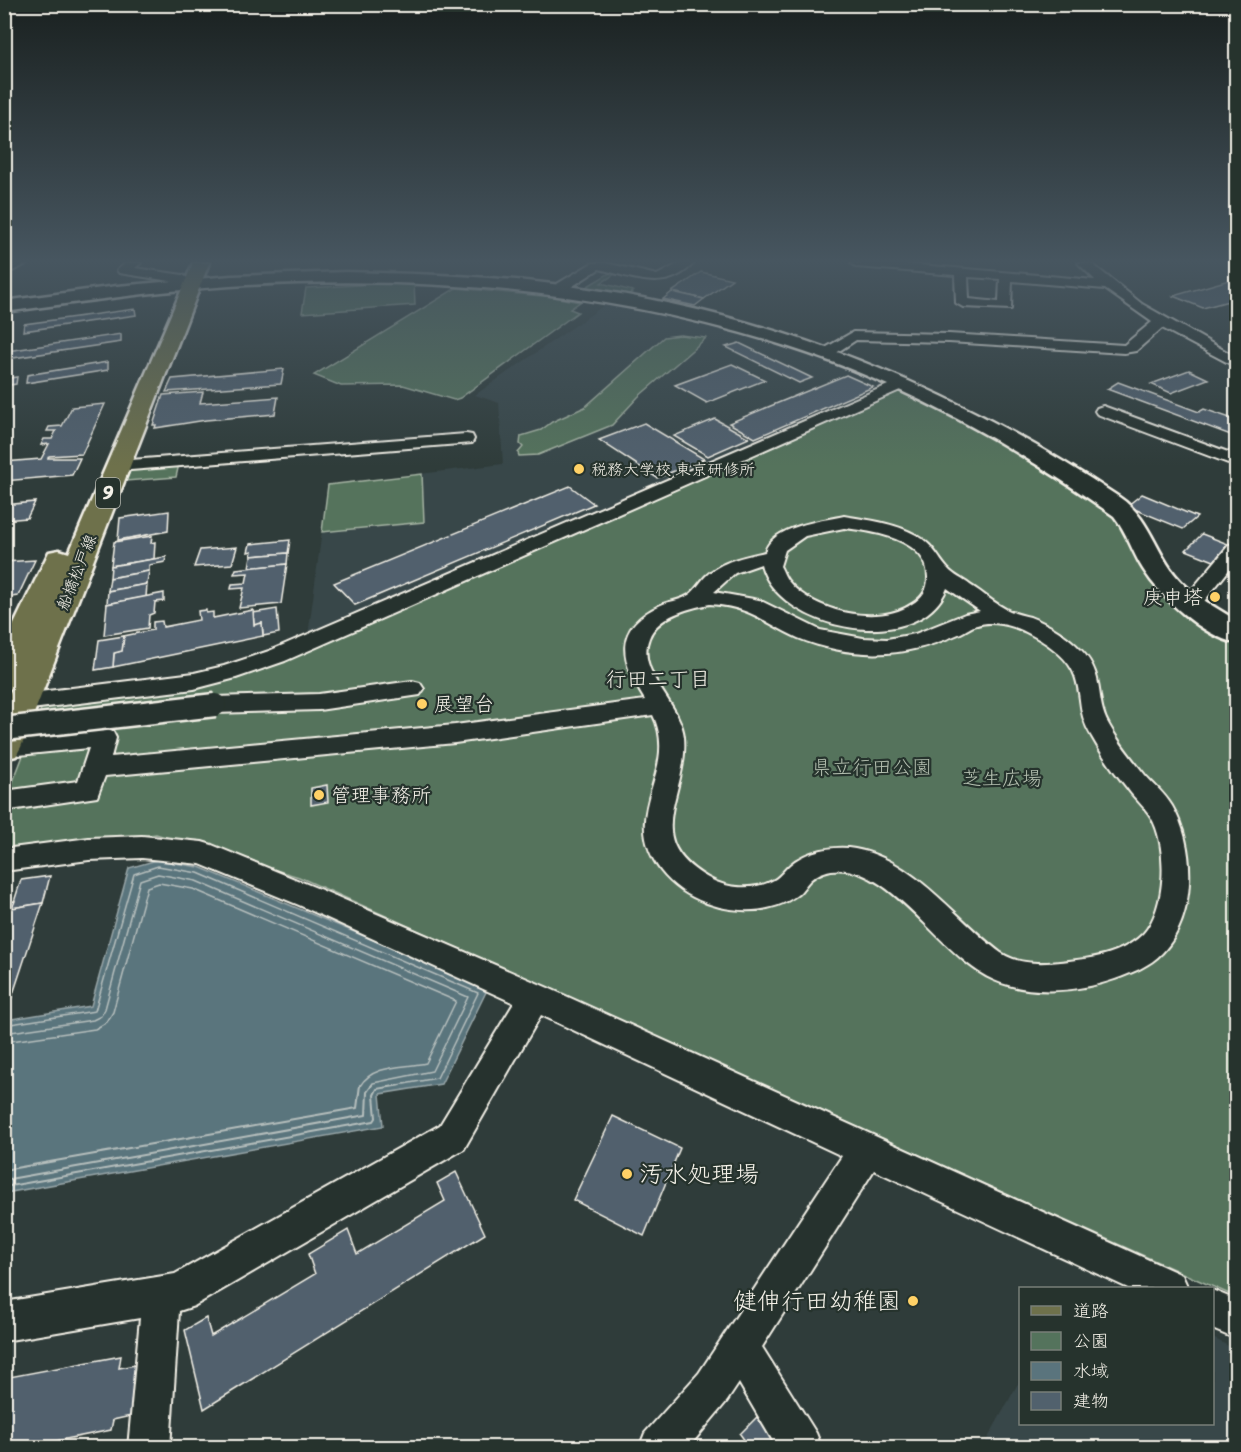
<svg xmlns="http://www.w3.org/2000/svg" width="1241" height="1452" viewBox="0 0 1241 1452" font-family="Sriracha,'Klee One',sans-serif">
  <rect width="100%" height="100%" fill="#2f3c3a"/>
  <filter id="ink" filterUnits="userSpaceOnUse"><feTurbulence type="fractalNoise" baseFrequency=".0167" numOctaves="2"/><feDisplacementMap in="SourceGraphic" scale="12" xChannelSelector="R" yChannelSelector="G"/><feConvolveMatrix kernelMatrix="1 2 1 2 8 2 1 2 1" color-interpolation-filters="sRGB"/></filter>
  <g filter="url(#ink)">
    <g fill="#394749">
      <polygon points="609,302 686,317 798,349 890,384 308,636 328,485 503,464 499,403 475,395"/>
      <polygon points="1213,1338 1236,1350 1236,1447 983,1447 1020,1380 1020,1424 1212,1424"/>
    </g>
    <g fill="#54735c" stroke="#a4b2a2" stroke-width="1.5">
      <polygon points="613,271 618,272 601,283 633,291 624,298 581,290"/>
      <polygon points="414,282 415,305 302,313 306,288"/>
      <polygon points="456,288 553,297 580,302 570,309 578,312 460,398 454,400 403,385 341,386 314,375"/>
      <polygon points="680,335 706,338 638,397 612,425 538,455 519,456 518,453 523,447 520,444 521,436 541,430 552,422 585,407 664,337"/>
      <polygon points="901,388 1000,439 1091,498 1125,525 1144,571 1171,598 1207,626 1236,644 1236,1297 299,877 156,834 5,855 4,805 43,704 229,677"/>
      <polygon points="179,464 176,477 126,481 131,468"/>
      <polygon points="422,474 424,522 322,532 328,485"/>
    </g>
    <polygon fill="#5a747d" stroke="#98a6a8" stroke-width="1.5" points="157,860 199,867 488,988 441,1084 380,1094 383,1126 5,1193 6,1020 91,1006 129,868"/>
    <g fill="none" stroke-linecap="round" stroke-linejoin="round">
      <g stroke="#b6bfbd" stroke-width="1.5">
        <polyline points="4,1025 95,1011 134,874 158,866 198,873 478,993 437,1078 393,1086"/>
        <polyline points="4,1033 93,1020 101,1016 105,1009 140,880 158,874 196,881 468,997 432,1071 373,1083 371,1086"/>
        <path d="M 4,1042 L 95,1029 L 107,1022 L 113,1012 L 147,887 L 159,883 L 193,889 L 456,1001 L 426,1063 C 403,1068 373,1064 360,1086"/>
      </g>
      <g stroke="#b6bfbd" stroke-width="2">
        <polyline points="4,1170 357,1108 360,1085"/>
        <polyline points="4,1180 366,1115 367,1092 372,1085"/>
        <polyline points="4,1187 374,1121 376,1118 374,1095 377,1089 401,1085"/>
      </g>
    </g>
    <g fill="#51616d" stroke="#f4f1e8" stroke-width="1.5">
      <polygon points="701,272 732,279 704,299 672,292"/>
      <polygon points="1236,278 1236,299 1203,308 1173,296"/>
      <polygon points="672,292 704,299 695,306 663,299"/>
      <polygon points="135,309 136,315 23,331 24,324"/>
      <polygon points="121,334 121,342 6,359 7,351"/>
      <polygon points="739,343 812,378 799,383 726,347"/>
      <polygon points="108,362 108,370 26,383 27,375"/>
      <polygon points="732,364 765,380 707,403 675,385"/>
      <polygon points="284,369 281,384 166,392 172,379"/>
      <polygon points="1189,370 1208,379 1171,393 1151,384"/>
      <polygon points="846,375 873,387 755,438 729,423"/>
      <polygon points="17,377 16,384 4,386 4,379"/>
      <polygon points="1118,382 1199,412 1204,409 1236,420 1236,437 1107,389"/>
      <polygon points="203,392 200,403 278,397 275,414 206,420 162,427 155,428 156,425 153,425 163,395"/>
      <polygon points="105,404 82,454 49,456 48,458 80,458 72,475 4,481 4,462 41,459 49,444 41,445 44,439 52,439 56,431 47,431 49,427 62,426 72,407"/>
      <polygon points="715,419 749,438 708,456 674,436"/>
      <polygon points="644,423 704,459 657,478 599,440"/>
      <polygon points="570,486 594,504 355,605 334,583"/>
      <polygon points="1142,494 1197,517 1183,529 1127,506"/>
      <polygon points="35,502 27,518 4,520 4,505"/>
      <polygon points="169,511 168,531 118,540 120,518"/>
      <polygon points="1202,534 1228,544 1214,561 1186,550"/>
      <polygon points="152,536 151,543 155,542 154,559 111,566 114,542"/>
      <polygon points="290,540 288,553 251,556 252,551 248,552 250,544"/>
      <polygon points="237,547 232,564 194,567 200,550"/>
      <polygon points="288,553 287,564 249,568 251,556"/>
      <polygon points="166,557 165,562 149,565 149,571 110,578 111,566"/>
      <polygon points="35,560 18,596 4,598 4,562"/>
      <polygon points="287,564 281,604 239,608 244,588 231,589 232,584 246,583 248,573 234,574 236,569"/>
      <polygon points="149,571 147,584 108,591 110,578"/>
      <polygon points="147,584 146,597 107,604 108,591"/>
      <polygon points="164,593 164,601 155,602 154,613 149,615 148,628 104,635 107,604"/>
      <polygon points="277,609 279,633 263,636 262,623 254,625 253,613"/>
      <polygon points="206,610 206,613 213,612 213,618 253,610 254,625 262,623 263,636 113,667 114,653 122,651 124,636 153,630 153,622 162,621 163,627 199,620 198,611"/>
      <polygon points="124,636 122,651 114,653 113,667 95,670 99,640"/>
      <polygon points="327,785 328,802 311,805 311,788"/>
      <polygon points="50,876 43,903 12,908 21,880"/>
      <polygon points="15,901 12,908 43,903 10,1003 4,1004 4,902"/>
      <polygon points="613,1116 680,1148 644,1236 573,1200"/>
      <polygon points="456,1172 485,1234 204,1409 185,1330 206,1318 211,1336 315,1274 308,1254 348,1230 357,1254 445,1201 437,1183"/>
      <polygon points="121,1356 119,1368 140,1364 131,1416 113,1420 111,1430 21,1448 4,1448 4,1378"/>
      <polygon points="757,1417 779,1448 750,1448 740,1434"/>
    </g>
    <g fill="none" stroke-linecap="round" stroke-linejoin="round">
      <defs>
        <g id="street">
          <polygon points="13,263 29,263 4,275 4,266"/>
          <polygon points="126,263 141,263 135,268 183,275 189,279 183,283 119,273 117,270"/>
          <path d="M 592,263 L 606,263 L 657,275 L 680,263 L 694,263 C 666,294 633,277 599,269 L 562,293 L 552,293 L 550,290 L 552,287 Z"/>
          <path d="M 851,263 L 897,263 L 1095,280 L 1078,263 L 1091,263 L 1142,304 L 1236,357 L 1236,367 L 1162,328 L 1136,351 L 1124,353 L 949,342 L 856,340 L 830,357 L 820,357 L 818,354 L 820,351 L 853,332 L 949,334 L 1124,345 L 1152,322 L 1105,289 L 1012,281 L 1011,309 L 963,307 L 956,303 L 955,275 L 857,267 ZM 968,277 L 1000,279 L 999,302 L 969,299 Z"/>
          <polygon points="902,379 907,381 910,384 907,387 285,661 236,678 194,689 23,710 15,708 11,702 15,696 23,694 194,673 224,666 269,651"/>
          <polygon points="1103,406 1236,455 1236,466 1097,414 1095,411 1097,408"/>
          <polygon points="466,434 472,435 474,439 472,443 118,471 112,470 109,466 112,462 118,461"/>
          <path d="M 844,516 C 868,520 895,523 916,535 C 933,544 937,557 948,569 C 953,575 964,580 970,585 C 983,593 996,605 1010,611 C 1016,614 1023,615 1030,617 C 1048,624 1067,635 1081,650 C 1106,676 1094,699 1109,725 C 1119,743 1132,759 1145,775 C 1154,785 1165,794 1172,806 C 1196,846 1197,917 1162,953 C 1150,966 1131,973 1115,979 C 1078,992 1031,996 994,980 C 956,964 918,909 880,884 C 859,870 832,862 810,880 C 805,885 802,891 797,895 C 767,917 724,913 693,897 C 677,889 662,875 654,860 C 624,806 679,769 653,715 L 455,743 L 105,776 L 97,797 L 4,811 L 4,791 L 78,781 L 89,748 L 19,755 L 10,752 L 7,746 L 10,740 L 19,737 L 104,729 L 113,732 L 116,738 L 111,757 L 455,725 L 645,700 C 621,662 611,628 661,605 C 669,601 679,601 687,596 C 694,593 700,582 706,576 C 722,561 743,557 765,552 C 772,526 821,521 844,516 ZM 844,528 C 872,531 929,539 928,578 C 928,590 922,598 912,604 C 879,627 814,612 789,582 C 785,578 783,571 780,566 L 785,550 L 805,536 ZM 761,564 C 778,631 919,658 947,588 L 980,611 L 965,614 L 915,634 L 887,639 L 863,638 L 820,630 L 759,600 L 714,592 L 735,573 ZM 710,604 C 752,607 763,622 798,638 C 825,649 857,655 887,653 C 912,652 938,643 961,633 C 966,631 971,626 977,625 C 992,620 1012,625 1026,632 C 1044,641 1068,656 1075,676 C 1083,700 1077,712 1092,737 C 1102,755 1115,773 1128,789 C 1135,799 1145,807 1151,817 C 1168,846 1167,908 1143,934 C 1128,949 1106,956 1085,959 C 1059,962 1025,969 1001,953 C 955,919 915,860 855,849 C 834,845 806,851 790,865 C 784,870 781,876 774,880 C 755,891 727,889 708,878 C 638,838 689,795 684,737 C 681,703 635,673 649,638 C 657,616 689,608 710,604 Z"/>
          <polygon points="1236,543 1236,561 1198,609 1191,611 1184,609 1181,604 1184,599 1229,545"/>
          <polygon points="412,681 420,683 424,689 420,695 319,710 215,713 207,711 203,705 207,699 215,697 319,694"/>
          <polygon points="142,836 202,842 212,845 319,889 546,987 1182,1275 1188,1288 1128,1288 874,1170 762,1347 816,1433 822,1448 777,1448 739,1383 727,1401 688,1448 639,1448 645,1433 699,1373 842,1156 541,1015 464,1149 194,1306 179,1311 170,1448 128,1448 140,1318 4,1341 4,1302 175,1274 440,1125 514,1003 299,905 200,864 142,858 89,860 4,871 4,849 89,838"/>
          <polygon points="1212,1290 1236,1300 1236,1339 1212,1329"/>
        </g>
        <path id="secondary" d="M 346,272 C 423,274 499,276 575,287 C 774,314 952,386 1119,497 C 1146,515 1153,543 1170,568 C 1186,592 1213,606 1236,620 L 1236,643 C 1203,636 1161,598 1143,569 C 1132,552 1127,532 1114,516 C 1017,447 903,383 789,347 C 610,290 418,274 230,286 C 155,291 80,302 4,312 L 4,301 L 117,286 L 231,276 Z"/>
        <polygon id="primary" points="193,263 209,263 21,747 16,756 4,759 4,706 12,688 4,691 4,645 49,552 59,550 69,553"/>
      </defs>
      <use href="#street" stroke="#f4f1e8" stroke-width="4"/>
      <use href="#secondary" stroke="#f4f1e8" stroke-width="5"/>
      <use href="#primary" stroke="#f4f1e8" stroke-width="5"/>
      <use href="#street" fill="#26332d" fill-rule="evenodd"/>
      <use href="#secondary" fill="#26332d" fill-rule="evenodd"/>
      <use href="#primary" fill="#6e714b" fill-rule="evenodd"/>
      <defs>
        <polyline id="street-bridge" points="4,729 215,705"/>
      </defs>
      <use href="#street-bridge" stroke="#f4f1e8" stroke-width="27" stroke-linecap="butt"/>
      <use href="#street-bridge" stroke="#26332d" stroke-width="22"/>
    </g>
  </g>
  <linearGradient id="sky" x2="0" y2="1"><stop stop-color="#1a2120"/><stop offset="0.56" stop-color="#475660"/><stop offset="1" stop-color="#475660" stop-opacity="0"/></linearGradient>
  <rect width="1241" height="466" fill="url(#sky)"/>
  <g fill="#ffd166" stroke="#26332d" stroke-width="2">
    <circle cx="579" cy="469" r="6"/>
    <circle cx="1215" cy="597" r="6"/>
    <circle cx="422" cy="704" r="6"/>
    <circle cx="319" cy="795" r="6"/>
    <circle cx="627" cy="1174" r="6"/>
    <circle cx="913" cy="1301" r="6"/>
  </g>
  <g text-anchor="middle" stroke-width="4.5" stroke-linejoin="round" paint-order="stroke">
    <g font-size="16" fill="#f4f1e8" stroke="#26332d" text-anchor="start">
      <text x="591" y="475">税務大学校 東京研修所</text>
    </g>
    <g font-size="16" fill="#f4f1e8" stroke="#26332d">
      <text transform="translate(76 572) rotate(-68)" y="6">船橋松戸線</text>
    </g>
    <rect fill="#26332d" stroke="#b6b8b0" stroke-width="1.5" x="96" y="478" width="24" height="30" rx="4.5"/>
    <g font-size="18" font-weight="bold" fill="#f4f1e8">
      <text x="108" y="499">9</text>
    </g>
    <g font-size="20" fill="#f4f1e8" stroke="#26332d" text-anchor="start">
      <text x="1203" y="604" text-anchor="end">庚申塔</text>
      <text x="434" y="711">展望台</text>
      <text x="331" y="802">管理事務所</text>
    </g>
    <g font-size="20" fill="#b4bfb0" stroke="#26332d">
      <text x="872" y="774">県立行田公園</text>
      <text x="1002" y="785">芝生広場</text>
    </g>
    <g font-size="21" fill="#f4f1e8" stroke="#26332d">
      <text x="658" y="686">行田二丁目</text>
    </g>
    <g font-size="24" fill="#f4f1e8" stroke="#26332d" text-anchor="start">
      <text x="639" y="1182">汚水処理場</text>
      <text x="901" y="1309" text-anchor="end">健伸行田幼稚園</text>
    </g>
  </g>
  <rect width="1241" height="1452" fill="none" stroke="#26332d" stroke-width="24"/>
  <rect x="12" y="12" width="1217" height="1428" fill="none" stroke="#f4f1e8" stroke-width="2" filter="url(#ink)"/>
  <rect x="1019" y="1287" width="195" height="138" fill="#26332d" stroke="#787f78" stroke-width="1.5"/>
  <rect x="1031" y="1306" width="30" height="9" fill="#6e714b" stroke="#787f78" stroke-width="1.5"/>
  <text x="1073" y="1317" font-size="18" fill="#f4f1e8">道路</text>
  <rect x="1031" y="1332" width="30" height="18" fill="#54735c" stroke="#787f78" stroke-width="1.5"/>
  <text x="1073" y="1347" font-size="18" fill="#f4f1e8">公園</text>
  <rect x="1031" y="1362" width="30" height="18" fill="#5a747d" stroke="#787f78" stroke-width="1.5"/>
  <text x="1073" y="1377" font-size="18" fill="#f4f1e8">水域</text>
  <rect x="1031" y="1392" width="30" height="18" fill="#51616d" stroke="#787f78" stroke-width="1.5"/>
  <text x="1073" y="1407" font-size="18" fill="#f4f1e8">建物</text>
</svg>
